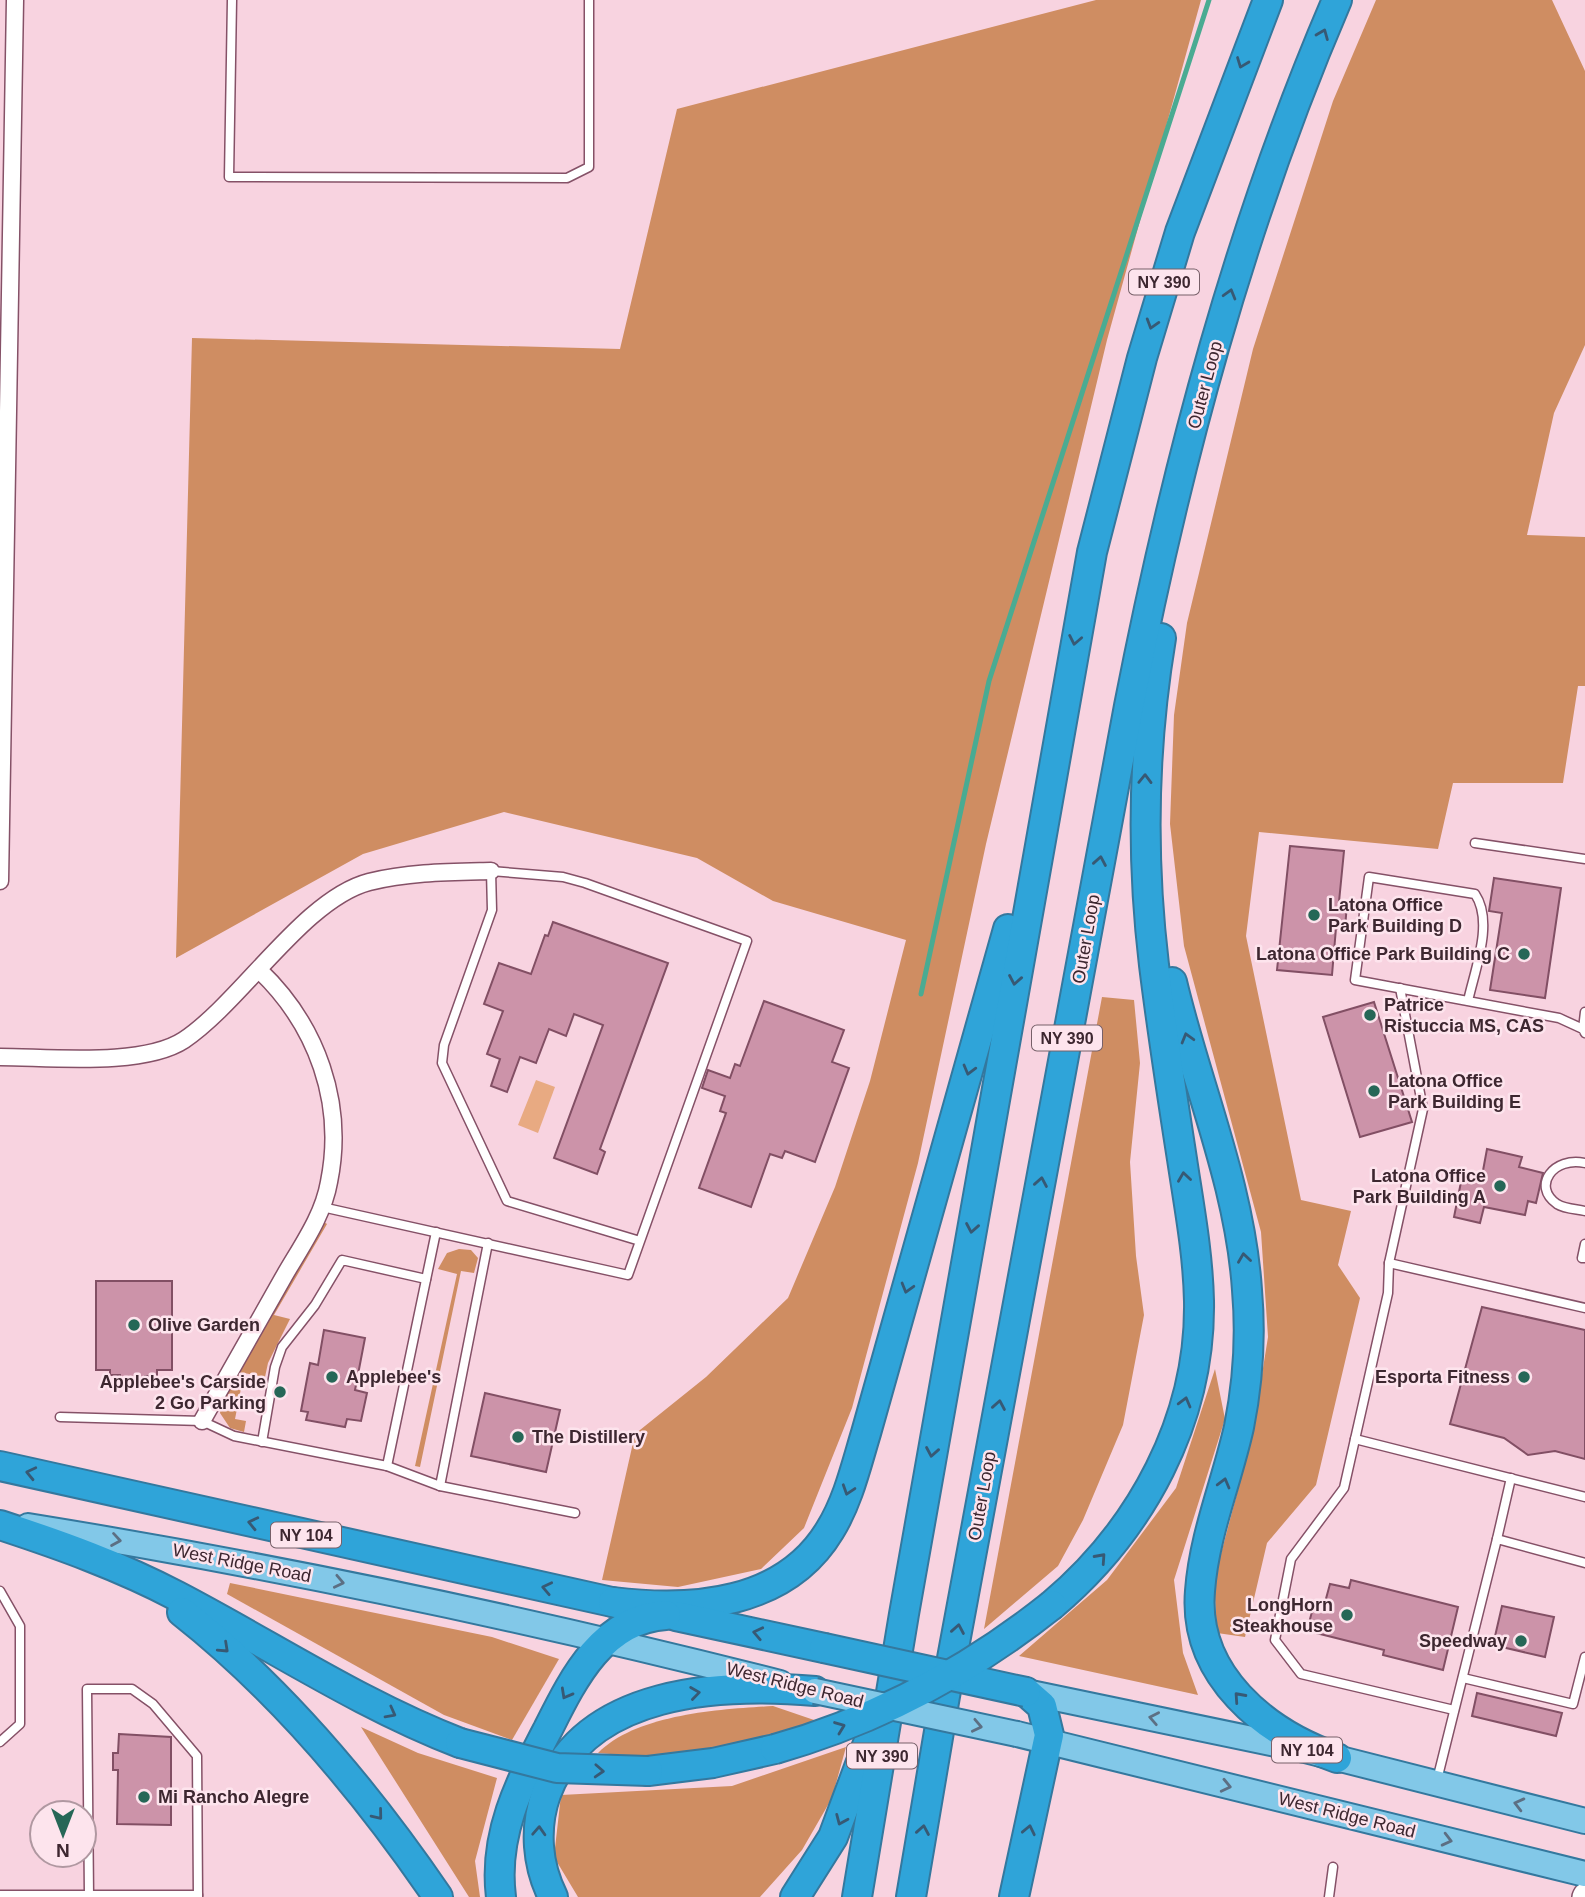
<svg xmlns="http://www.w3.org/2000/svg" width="1585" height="1897" viewBox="0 0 1585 1897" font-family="Arial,sans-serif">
  <rect width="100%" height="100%" fill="#f8d3e0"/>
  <polygon fill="#e8aa82" points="536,1080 555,1087 538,1133 518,1125"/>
  <g fill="#cf8d62">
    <polygon points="1096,0 1201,0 1107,340 986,844 918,1163 852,1408 804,1528 761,1569 678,1587 602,1580 635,1434 706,1377 788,1298 835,1187 870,1081 906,940 773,901 697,858 504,812 363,854 176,958 192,338 620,349 677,109"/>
    <polygon points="1376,0 1552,0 1585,71 1585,345 1554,413 1527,535 1585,537 1585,686 1578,686 1563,783 1453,783 1438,849 1259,832 1246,936 1301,1200 1351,1211 1338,1265 1360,1298 1316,1485 1267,1543 1245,1637 1217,1633 1214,1580 1252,1437 1268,1337 1261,1232 1184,946 1170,824 1174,715 1187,623 1253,349 1333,101"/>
    <polygon points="1102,997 1134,1000 1140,1063 1130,1162 1136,1256 1144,1315 1123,1425 1083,1520 1058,1566 984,1629"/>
    <polygon points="324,1222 327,1224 274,1315 290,1319 268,1363 265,1377 244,1373 235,1419 246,1421 244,1432 230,1428 220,1413 222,1401"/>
    <polygon points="459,1249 471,1250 478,1258 474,1273 461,1271 420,1467 415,1466 457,1274 438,1269 447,1253"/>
    <polygon points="1215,1369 1225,1419 1174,1580 1183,1653 1198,1695 1019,1656 1107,1580 1176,1488"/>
    <polygon points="230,1583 492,1637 559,1659 512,1740 444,1715 227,1594"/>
    <path d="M 773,1706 L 817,1721 L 725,1747 L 648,1757 L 598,1753 C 636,1714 721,1709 773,1706 Z"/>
    <polygon points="361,1727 418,1753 497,1778 475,1861 480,1897 469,1897"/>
    <polygon points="846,1747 832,1798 802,1850 760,1897 578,1897 554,1857 561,1795 732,1786"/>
  </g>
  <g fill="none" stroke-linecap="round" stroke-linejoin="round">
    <polyline stroke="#4aab92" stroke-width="5" points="921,994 989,681 1209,0"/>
  </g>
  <g fill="#cc93a9" stroke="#824f64" stroke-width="2">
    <polygon points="1290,846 1344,851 1339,902 1347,903 1345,929 1336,928 1332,975 1277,970"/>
    <polygon points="1494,878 1561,888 1545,998 1490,990 1502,913 1489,911"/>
    <polygon points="553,922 668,963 600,1149 605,1152 597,1174 554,1158 603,1025 574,1014 566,1036 549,1029 536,1063 520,1057 507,1092 491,1086 500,1059 487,1054 503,1011 484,1004 499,963 531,974 545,935 548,936"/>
    <polygon points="764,1001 844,1030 832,1062 849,1068 815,1162 785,1151 782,1158 770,1154 751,1207 699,1188 726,1113 720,1111 725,1096 702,1088 708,1070 730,1078 735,1064 740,1066"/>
    <polygon points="1374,1002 1412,1122 1360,1137 1323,1017"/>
    <polygon points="1487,1149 1522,1157 1519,1167 1543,1173 1536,1203 1528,1201 1525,1215 1484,1207 1480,1223 1454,1217 1463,1172 1482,1176"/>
    <polygon points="96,1281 172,1281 172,1370 157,1370 157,1376 145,1376 145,1383 120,1383 120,1375 110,1375 110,1370 96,1370"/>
    <polygon points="1482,1307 1585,1330 1585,1459 1555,1451 1528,1455 1504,1438 1450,1424"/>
    <polygon points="324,1330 365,1338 355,1390 367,1393 361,1421 347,1419 345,1427 306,1420 308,1412 301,1411 310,1363 318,1365"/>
    <polygon points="485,1393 560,1410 546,1472 471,1456"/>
    <polygon points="1351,1580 1458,1607 1443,1670 1383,1655 1384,1650 1316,1633 1318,1626 1309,1623 1314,1604 1324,1606 1330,1584 1349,1588"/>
    <polygon points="1502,1606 1554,1617 1545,1657 1493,1645"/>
    <polygon points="1477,1693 1562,1713 1556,1736 1472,1716"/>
    <polygon points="119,1734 171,1737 171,1825 117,1824 118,1770 113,1770 113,1753 118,1753"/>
  </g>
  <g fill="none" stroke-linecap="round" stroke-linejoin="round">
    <defs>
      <g id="lane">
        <polyline points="232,0 229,177 567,178 589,167 589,0"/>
        <polyline points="1475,843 1585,859"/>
        <polyline points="1400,988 1423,1109 1389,1263 1388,1293 1344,1488 1291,1559 1275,1640 1301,1674 1454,1710"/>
        <path d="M 1468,1001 C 1475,969 1494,922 1475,894 L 1369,877 L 1355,980 L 1559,1018 L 1583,1029 L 1585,1033"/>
        <polyline points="1583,1029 1585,1012"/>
        <path d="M 1585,1163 C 1554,1156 1531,1186 1557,1204 C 1565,1209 1576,1209 1585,1211"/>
        <polyline points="322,1207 628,1275 747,941 585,883 563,877 491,871 492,910 444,1045 442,1063 507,1201 640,1241"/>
        <polyline points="1585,1244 1582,1258 1585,1258"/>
        <polyline points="1389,1263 1585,1308"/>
        <polyline points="60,1417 202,1421 234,1436 387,1466 440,1486 575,1513"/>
        <polyline points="1355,1439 1585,1497"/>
        <polyline points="262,1442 275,1367 282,1347 315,1305 342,1260 426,1279"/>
        <polyline points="387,1466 436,1232"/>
        <polyline points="440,1486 488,1243"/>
        <polyline points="1497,1539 1511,1478"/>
        <polyline points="0,1591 20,1626 20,1724 0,1742"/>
        <polyline points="1463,1678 1573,1704 1585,1657"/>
        <polyline points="1437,1780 1497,1539 1585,1563"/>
        <polyline points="0,1895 198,1895"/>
        <polyline points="89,1896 87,1689 132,1689 153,1704 197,1756 198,1897"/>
        <polyline points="1329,1897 1333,1867"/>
      </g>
      <g id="street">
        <polyline points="0,881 15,0"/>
        <path d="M 0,1057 C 49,1057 143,1067 184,1040 C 242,1001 304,899 369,882 C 409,872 450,872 491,871"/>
        <path d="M 202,1421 C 229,1373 256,1325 283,1278 C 300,1248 323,1217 329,1182 C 345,1103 317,1025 259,970"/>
      </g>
      <polyline id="secondary" points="1584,1897 1585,1895"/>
      <g id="primary">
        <path d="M 28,1526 C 281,1567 532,1620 780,1683"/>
        <polyline points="1026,1692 1305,1750 1585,1821"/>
        <polyline points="1017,1734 1585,1874"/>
      </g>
      <g id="highway">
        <path d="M 1172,982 C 1196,1084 1240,1184 1247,1290 C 1251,1336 1248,1382 1239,1427 C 1227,1481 1204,1535 1200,1591 C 1193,1675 1265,1733 1337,1758"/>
        <polyline points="0,1466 630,1606"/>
        <path d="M 0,1525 C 61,1545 120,1566 177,1596 C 271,1645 361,1705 460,1743"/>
        <path d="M 613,1602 C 692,1612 785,1605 830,1530 C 848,1501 856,1466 866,1433 L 1008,929"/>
        <path d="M 1052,1605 C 1141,1530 1201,1420 1199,1301 C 1198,1253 1189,1206 1182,1159 C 1172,1095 1162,1030 1154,965 C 1141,856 1143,746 1161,638"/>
        <path d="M 182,1612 C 281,1690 367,1793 438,1897"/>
        <polyline points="676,1616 824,1648"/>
        <polyline points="648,1771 713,1763 775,1749"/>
        <path d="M 501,1897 C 493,1834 520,1783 548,1729 C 573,1679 602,1619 666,1615"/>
        <path d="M 553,1897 C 537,1865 534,1828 546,1794 C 585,1689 721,1683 815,1691"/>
        <polyline points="795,1897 833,1837 871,1735"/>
        <polyline points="857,1897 904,1614 1092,552 1142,358 1180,232 1268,0"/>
        <path d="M 911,1897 L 945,1696 L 1129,706 C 1176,465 1240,225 1337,0"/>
        <polyline points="1014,1897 1049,1735 1042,1706 1026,1692"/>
      </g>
    </defs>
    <use href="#lane" stroke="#855167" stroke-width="11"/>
    <use href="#street" stroke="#855167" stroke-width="19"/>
    <use href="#secondary" stroke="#855167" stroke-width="26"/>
    <use href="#primary" stroke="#34789e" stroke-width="28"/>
    <use href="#highway" stroke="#34789e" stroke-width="32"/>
    <use href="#lane" stroke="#fff" stroke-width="8"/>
    <use href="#street" stroke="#fff" stroke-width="16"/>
    <use href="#secondary" stroke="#fff" stroke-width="23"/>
    <use href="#primary" stroke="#82c8e8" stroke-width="24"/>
    <use href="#highway" stroke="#2fa4d9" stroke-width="28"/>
    <defs>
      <polyline id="primary-bridge" points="815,1691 1017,1734"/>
      <g id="highway-bridge">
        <polyline points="824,1648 1026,1692"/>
        <polyline points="460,1743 557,1768 648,1771"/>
        <path d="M 775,1749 C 877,1720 969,1671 1052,1605"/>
      </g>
    </defs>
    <use href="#primary-bridge" stroke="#34789e" stroke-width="28" stroke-linecap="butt"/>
    <use href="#highway-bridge" stroke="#34789e" stroke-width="32" stroke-linecap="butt"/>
    <use href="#primary-bridge" stroke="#82c8e8" stroke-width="24"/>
    <use href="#highway-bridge" stroke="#2fa4d9" stroke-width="28"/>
  </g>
  <defs><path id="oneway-chevron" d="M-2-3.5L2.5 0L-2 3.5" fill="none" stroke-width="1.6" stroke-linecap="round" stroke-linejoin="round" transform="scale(1.75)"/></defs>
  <g stroke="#375974">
    <use href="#oneway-chevron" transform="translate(1323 34) rotate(-68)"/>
    <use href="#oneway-chevron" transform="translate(1242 63) rotate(111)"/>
    <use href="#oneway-chevron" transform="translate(1230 294) rotate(-74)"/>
    <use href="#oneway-chevron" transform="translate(1152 324) rotate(107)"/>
    <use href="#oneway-chevron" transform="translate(1075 640) rotate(101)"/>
    <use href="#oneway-chevron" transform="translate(1145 779) rotate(-89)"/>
    <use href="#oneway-chevron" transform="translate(1100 861) rotate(-80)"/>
    <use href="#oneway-chevron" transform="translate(1015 980) rotate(100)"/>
    <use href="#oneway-chevron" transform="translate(1187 1038) rotate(-106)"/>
    <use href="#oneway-chevron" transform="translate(969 1070) rotate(105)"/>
    <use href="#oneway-chevron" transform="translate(1184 1177) rotate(-98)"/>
    <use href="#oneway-chevron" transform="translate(1041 1182) rotate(-80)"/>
    <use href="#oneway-chevron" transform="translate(972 1228) rotate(100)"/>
    <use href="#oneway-chevron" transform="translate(1244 1258) rotate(-98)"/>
    <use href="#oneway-chevron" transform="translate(907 1288) rotate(106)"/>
    <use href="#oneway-chevron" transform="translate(1185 1402) rotate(-75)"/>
    <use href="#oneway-chevron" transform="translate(999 1405) rotate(-80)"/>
    <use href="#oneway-chevron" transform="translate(932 1452) rotate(100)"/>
    <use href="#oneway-chevron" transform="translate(31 1473) rotate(-167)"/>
    <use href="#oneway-chevron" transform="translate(1224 1483) rotate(-75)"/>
    <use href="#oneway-chevron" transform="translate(848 1490) rotate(108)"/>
    <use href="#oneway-chevron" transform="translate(253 1523) rotate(-167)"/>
    <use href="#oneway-chevron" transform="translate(1101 1558) rotate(-48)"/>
    <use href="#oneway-chevron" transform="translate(547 1588) rotate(-168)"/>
    <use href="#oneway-chevron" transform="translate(958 1629) rotate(-80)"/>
    <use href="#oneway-chevron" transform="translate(758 1633) rotate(-168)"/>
    <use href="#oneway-chevron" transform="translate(224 1648) rotate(43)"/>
    <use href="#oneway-chevron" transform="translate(695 1693) rotate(-8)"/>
    <use href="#oneway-chevron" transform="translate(566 1694) rotate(119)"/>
    <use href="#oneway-chevron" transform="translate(1239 1697) rotate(-132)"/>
    <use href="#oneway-chevron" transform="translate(391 1713) rotate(28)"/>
    <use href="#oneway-chevron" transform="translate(840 1727) rotate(-21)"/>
    <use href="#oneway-chevron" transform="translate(599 1771) rotate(3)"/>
    <use href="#oneway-chevron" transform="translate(378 1815) rotate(51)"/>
    <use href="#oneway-chevron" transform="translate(841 1820) rotate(113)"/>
    <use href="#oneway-chevron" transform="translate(923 1830) rotate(-80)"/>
    <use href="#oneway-chevron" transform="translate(1029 1830) rotate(-78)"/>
    <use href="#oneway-chevron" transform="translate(539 1831) rotate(-87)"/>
  </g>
  <g stroke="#5c6f83">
    <use href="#oneway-chevron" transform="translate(116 1540) rotate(9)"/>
    <use href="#oneway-chevron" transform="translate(339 1582) rotate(12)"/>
    <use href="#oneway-chevron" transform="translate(1154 1718) rotate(-169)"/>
    <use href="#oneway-chevron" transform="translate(977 1726) rotate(12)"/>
    <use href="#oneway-chevron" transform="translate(1226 1786) rotate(13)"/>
    <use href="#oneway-chevron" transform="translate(1519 1804) rotate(-166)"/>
    <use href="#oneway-chevron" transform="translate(1447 1840) rotate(14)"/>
  </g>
  <g fill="#266757" stroke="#fde4ed" stroke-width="2.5">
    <circle cx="1314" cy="915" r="7"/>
    <circle cx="1524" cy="954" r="7"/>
    <circle cx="1370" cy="1015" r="7"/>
    <circle cx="1374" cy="1091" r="7"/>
    <circle cx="1500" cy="1186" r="7"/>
    <circle cx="134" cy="1325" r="7"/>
    <circle cx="332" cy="1377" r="7"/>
    <circle cx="1524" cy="1377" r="7"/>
    <circle cx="280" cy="1392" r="7"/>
    <circle cx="518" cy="1437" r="7"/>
    <circle cx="1347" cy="1615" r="7"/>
    <circle cx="1521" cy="1641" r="7"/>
    <circle cx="144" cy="1797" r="7"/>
  </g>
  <g text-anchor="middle" stroke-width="5" stroke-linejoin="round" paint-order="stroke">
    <g fill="#fde4ed" stroke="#776069" stroke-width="2">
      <rect x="1129" y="269.5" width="70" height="25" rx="5"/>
      <rect x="1032" y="1025.5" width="70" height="25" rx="5"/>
      <rect x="271" y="1522.5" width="70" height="25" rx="5"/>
      <rect x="1272" y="1737.5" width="70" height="25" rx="5"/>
      <rect x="847" y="1743.5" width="70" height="25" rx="5"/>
    </g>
    <g font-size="16" font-weight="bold" fill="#3d2730">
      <text x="1164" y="288">NY 390</text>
      <text x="1067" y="1044">NY 390</text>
      <text x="306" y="1541">NY 104</text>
      <text x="1307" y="1756">NY 104</text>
      <text x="882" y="1762">NY 390</text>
    </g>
    <g font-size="18" fill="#3d2730" stroke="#fde4ed">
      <text transform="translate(1205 385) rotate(-75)" y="6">Outer Loop</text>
      <text transform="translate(1086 939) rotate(-80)" y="6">Outer Loop</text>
      <text transform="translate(982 1496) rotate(-80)" y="6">Outer Loop</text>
      <text transform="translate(242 1563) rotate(11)" y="6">West Ridge Road</text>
      <text transform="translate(795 1685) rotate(14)" y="6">West Ridge Road</text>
      <text transform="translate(1347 1815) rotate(14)" y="6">West Ridge Road</text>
    </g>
    <g font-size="18" font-weight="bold" fill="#3d2730" stroke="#fde4ed" text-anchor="start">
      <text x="1328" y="911">Latona Office<tspan x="1328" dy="21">Park Building D</tspan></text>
      <text x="1510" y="960" text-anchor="end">Latona Office Park Building C</text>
      <text x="1384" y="1011">Patrice<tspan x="1384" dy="21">Ristuccia MS, CAS</tspan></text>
      <text x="1388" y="1087">Latona Office<tspan x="1388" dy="21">Park Building E</tspan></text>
      <text x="1486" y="1182" text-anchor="end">Latona Office<tspan x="1486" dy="21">Park Building A</tspan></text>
      <text x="148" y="1331">Olive Garden</text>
      <text x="346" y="1383">Applebee's</text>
      <text x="1510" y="1383" text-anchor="end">Esporta Fitness</text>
      <text x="266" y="1388" text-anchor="end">Applebee's Carside<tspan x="266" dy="21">2 Go Parking</tspan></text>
      <text x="532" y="1443">The Distillery</text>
      <text x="1333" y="1611" text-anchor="end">LongHorn<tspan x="1333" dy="21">Steakhouse</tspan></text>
      <text x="1507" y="1647" text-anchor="end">Speedway</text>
      <text x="158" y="1803">Mi Rancho Alegre</text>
    </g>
  </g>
  <g transform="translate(63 1834) rotate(180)"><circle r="33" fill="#fde4ed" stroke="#b098a1" stroke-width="2"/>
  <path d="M0-5L12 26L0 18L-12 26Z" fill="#266757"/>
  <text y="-10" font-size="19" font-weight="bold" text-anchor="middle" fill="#3d2730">N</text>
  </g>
</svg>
